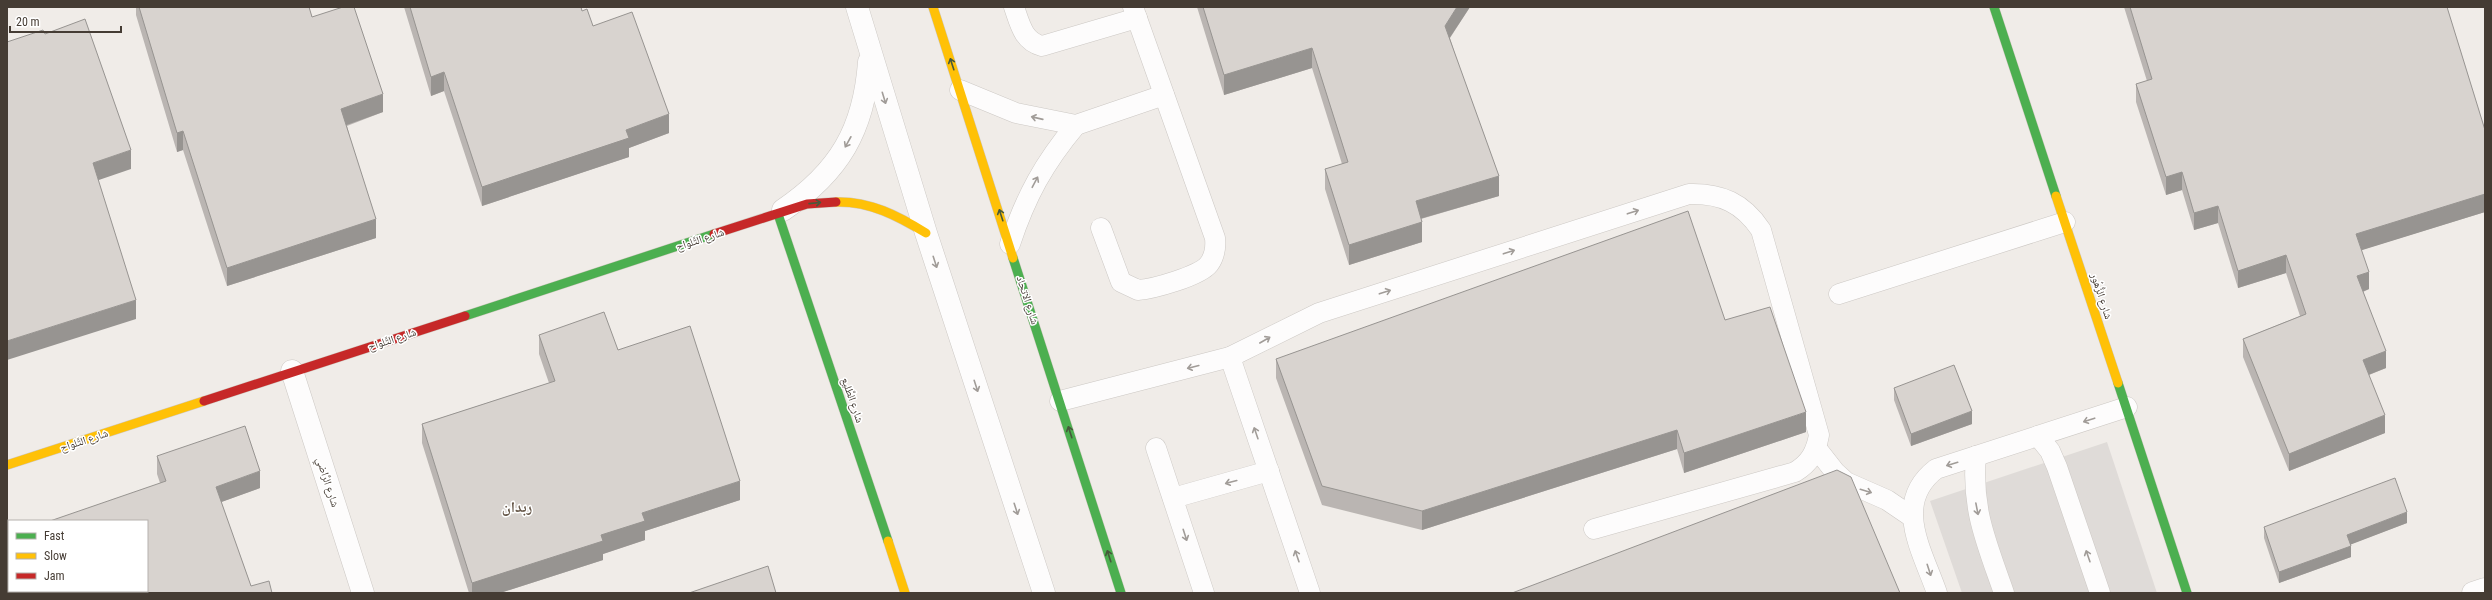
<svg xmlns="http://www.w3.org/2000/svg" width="2492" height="600" viewBox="0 0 2492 600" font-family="'Roboto Condensed','Noto Naskh Arabic',sans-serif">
  <rect width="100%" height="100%" fill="#f0ece8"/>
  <polygon fill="#dfdbd8" points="2107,442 2157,593 1962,593 1930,501"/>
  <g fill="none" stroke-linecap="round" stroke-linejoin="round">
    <defs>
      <g id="lane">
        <path d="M 1014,7 C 1020,24 1023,41 1042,46 L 1137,18"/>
        <polyline points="960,90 1016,113 1076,125 1164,95"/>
        <path d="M 1101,228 L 1121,282 L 1138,290 C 1153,289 1200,276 1209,264 C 1215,256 1216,248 1215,238 L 1133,7"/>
        <path d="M 1010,244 C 1026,196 1044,163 1076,125"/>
        <polyline points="1839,294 2065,222"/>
        <polyline points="1230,357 1310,593"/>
        <path d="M 1060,401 L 1230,357 L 1319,313 L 1689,194 C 1721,193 1743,203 1761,230 L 1819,435 C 1816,452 1810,463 1795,472 L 1594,529"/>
        <polyline points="2038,436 2050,451 2057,467 2100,593"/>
        <polyline points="1156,448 1204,593"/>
        <polyline points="1817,449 1835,472 1846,482 1887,500 1912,517"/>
        <path d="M 1976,456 C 1971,509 1987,544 2004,593"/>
        <polyline points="1173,498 1269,471"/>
        <path d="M 1937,593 C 1922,550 1892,503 1936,469 L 2127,407"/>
      </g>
      <g id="street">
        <polyline points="857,7 926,233 1044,593"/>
        <path d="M 783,210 C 839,172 864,130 869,62"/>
        <polyline points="292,371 363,593"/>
        <polyline points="2473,593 2485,589"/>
      </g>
      <g id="fast">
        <polyline points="1994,7 2056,196"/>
        <polyline points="778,214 888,541"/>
        <polyline points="1013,258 1121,593"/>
        <polyline points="465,316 714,234"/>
        <polyline points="2118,383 2187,593"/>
      </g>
      <g id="slow">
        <polyline points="933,7 1013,258"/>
        <polyline points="2056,196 2118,383"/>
        <path d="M 836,202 C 870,201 898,216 926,233"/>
        <polyline points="7,465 204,401"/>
        <polyline points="888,541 905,593"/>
      </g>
      <g id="jam">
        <polyline points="714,234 807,204 836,202"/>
        <polyline points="204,401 465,316"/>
      </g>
    </defs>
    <use href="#lane" stroke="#ccc8c4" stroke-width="21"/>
    <use href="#street" stroke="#ccc8c4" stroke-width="23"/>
    <use href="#fast" stroke="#cfc8bf" stroke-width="10"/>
    <use href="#slow" stroke="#cfc8bf" stroke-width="10"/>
    <use href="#jam" stroke="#cfc8bf" stroke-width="10"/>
    <use href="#lane" stroke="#fdfcfc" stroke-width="20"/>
    <use href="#street" stroke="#fdfcfc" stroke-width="22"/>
    <use href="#fast" stroke="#4caf50" stroke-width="9"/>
    <use href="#slow" stroke="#ffc107" stroke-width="9"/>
    <use href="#jam" stroke="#c62828" stroke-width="9"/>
  </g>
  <g fill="#bab5b2">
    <polygon points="136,7 309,7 312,17 383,112 347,126 376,238 227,286 183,150 177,152 136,15"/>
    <polygon points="404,7 581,7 582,11 593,26 669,133 629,148 629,157 482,206 444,91 431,96"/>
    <polygon points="1197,7 1470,7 1450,38 1499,196 1421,219 1422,242 1349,265 1325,189 1325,169 1342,164 1312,68 1224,95"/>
    <polygon points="2124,7 2447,7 2485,212 2361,250 2369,289 2363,292 2386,368 2369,375 2385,433 2289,471 2243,357 2243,339 2300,316 2286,273 2238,288 2218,223 2194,230 2182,190 2166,195 2136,102 2136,84 2147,81"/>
    <polygon points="1725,320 1806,432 1684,473 1677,449 1422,530 1322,505 1276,378 1276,359"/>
    <polygon points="539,335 618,350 740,500 645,531 645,540 603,554 603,560 500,593 469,593 422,443 422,424 549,383 539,354"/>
    <polygon points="1894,388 1972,424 1911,446 1894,400"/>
    <polygon points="157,456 260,488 221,502 251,586 9,591 160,483 157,474"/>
    <polygon points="2407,523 2351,544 2351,557 2279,583 2264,538 2264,527"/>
  </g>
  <g fill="#979491">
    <polygon points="1457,7 1470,7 1445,45 1445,26"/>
    <polygon points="1312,48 1312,68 1224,95 1224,75"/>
    <polygon points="444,72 444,91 431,96 431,77"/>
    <polygon points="383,94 383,112 341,127 341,109"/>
    <polygon points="669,114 669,133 629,148 629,157 482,206 482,187 626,130"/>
    <polygon points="183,131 183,150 177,152 177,133"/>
    <polygon points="131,150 131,169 93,182 93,163"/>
    <polygon points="2182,172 2182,190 2166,195 2166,177"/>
    <polygon points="1499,176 1499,196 1416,220 1416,201"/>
    <polygon points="2485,194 2485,212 2356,252 2356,234"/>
    <polygon points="2218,206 2218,223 2194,230 2194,213"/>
    <polygon points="376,219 376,238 227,286 227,268"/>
    <polygon points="1422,222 1422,242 1349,265 1349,245"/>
    <polygon points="2286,255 2286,273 2238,288 2238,271"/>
    <polygon points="2369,272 2369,289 2357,294 2357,276"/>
    <polygon points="136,300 136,319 7,360 7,341"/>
    <polygon points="2386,351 2386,368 2363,377 2363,360"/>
    <polygon points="1972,411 1972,424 1911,446 1911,434"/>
    <polygon points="1806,412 1806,432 1684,473 1684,453"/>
    <polygon points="2385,415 2385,433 2289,471 2289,454"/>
    <polygon points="1677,430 1677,449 1422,530 1422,511"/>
    <polygon points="260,471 260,488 216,504 216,487"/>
    <polygon points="740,481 740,500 645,531 645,540 603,554 603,560 500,593 472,593 472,583 601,535 642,513"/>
    <polygon points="2407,512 2407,523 2347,546 2347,535"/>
    <polygon points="2351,546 2351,557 2279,583 2279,572"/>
  </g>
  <g fill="#d8d3cf" stroke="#979491">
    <polygon points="139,7 309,7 312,17 343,7 354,7 383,94 341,109 376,219 227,268 183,131 177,133"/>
    <polygon points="410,7 581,7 582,11 587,9 593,26 632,12 669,114 626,130 629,138 482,187 444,72 431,77"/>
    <polygon points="1203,7 1457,7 1445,26 1499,176 1416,201 1422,222 1349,245 1325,169 1348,162 1312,48 1224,75"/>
    <polygon points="2130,7 2447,7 2485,130 2485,194 2356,234 2369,272 2357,276 2386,351 2363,360 2385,415 2289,454 2243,339 2306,314 2286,255 2238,271 2218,206 2194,213 2182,172 2166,177 2136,84 2152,79"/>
    <polygon points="85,19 131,150 93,163 136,300 7,341 7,42 43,30 45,34"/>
    <polygon points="1688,211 1725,320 1770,307 1806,412 1684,453 1677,430 1422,511 1322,486 1276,359"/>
    <polygon points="604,312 618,350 690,326 740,481 642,513 645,521 601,535 603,541 472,583 422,424 555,381 539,335"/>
    <polygon points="1954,365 1972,411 1911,434 1894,388"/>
    <polygon points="245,426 260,471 216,487 251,586 269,581 272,593 7,593 7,532 9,531 9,591 147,591 147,521 50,521 166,481 157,456"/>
    <polygon points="1837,470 1851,477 1900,593 1512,593"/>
    <polygon points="2395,478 2407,512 2347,535 2351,546 2279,572 2264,527"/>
    <polygon points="768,566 776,593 689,593"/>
  </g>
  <defs><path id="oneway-shaft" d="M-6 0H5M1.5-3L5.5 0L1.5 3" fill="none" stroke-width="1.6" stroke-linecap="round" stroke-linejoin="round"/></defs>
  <g stroke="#47593b">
    <use href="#oneway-shaft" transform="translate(952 64) rotate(-108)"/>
    <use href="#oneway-shaft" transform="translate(815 203) rotate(-6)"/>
    <use href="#oneway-shaft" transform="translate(1001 215) rotate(-108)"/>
    <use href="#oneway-shaft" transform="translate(1070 432) rotate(-108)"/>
    <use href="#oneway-shaft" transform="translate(1109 556) rotate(-108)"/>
  </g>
  <g stroke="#a19c98">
    <use href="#oneway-shaft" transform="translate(884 98) rotate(73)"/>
    <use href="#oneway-shaft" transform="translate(1037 118) rotate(-167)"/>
    <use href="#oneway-shaft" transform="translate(848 142) rotate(119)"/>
    <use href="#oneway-shaft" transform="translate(1035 182) rotate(-62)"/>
    <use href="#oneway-shaft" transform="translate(1633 212) rotate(-18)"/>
    <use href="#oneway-shaft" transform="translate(1509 252) rotate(-18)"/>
    <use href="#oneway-shaft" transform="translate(935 262) rotate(72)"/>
    <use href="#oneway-shaft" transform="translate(1385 292) rotate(-18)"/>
    <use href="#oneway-shaft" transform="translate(1265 340) rotate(-30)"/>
    <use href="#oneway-shaft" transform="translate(1193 367) rotate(166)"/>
    <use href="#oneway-shaft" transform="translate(976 386) rotate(72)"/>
    <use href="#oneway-shaft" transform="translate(2089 420) rotate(162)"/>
    <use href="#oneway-shaft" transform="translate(1256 433) rotate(-109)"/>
    <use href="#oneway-shaft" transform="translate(1952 464) rotate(163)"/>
    <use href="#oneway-shaft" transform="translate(1231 482) rotate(165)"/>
    <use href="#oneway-shaft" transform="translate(1866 491) rotate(17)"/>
    <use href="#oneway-shaft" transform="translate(1016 509) rotate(72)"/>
    <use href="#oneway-shaft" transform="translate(1977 509) rotate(79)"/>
    <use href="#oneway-shaft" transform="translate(1185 535) rotate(72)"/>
    <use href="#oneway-shaft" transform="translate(1297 556) rotate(-109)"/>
    <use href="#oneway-shaft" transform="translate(2088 556) rotate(-109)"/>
    <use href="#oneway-shaft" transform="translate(1929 570) rotate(72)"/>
  </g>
  <g text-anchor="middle" stroke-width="3" stroke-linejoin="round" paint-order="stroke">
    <g font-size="11" fill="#453c34" stroke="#fff">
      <text transform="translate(700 239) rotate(-18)" y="4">شارع التِّلواح</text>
      <text transform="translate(2102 296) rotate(72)" y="4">شارع الزُّهُور</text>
      <text transform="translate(1028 300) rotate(72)" y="4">شارع الاتحاد</text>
      <text transform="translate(392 339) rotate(-18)" y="4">شارع التِّلواح</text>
      <text transform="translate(853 400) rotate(71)" y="4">شارع الطَّليع</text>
      <text transform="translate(84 440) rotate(-18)" y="4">شارع التِّلواح</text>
      <text transform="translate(328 482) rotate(72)" y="4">شارع الرَّاضي</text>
    </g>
    <g font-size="15" font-weight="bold" fill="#68594b" stroke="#fff">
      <text x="517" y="512">ربدان</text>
    </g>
  </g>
  <rect width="2492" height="600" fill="none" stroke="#453c34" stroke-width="16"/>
  <rect x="8" y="520" width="140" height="72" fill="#ffffff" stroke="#b5b1ae"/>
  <rect x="16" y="533" width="20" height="6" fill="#4caf50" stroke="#b5b1ae"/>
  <text x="44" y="540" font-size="12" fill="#453c34">Fast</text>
  <rect x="16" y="553" width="20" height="6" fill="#ffc107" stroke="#b5b1ae"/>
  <text x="44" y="560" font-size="12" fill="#453c34">Slow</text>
  <rect x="16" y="573" width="20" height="6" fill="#c62828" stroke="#b5b1ae"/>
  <text x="44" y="580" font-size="12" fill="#453c34">Jam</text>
  <path d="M10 26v6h111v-6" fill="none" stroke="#453c34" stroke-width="2"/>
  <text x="16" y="26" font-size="12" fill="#453c34" stroke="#ffffff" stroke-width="3" paint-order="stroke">20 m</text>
</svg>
